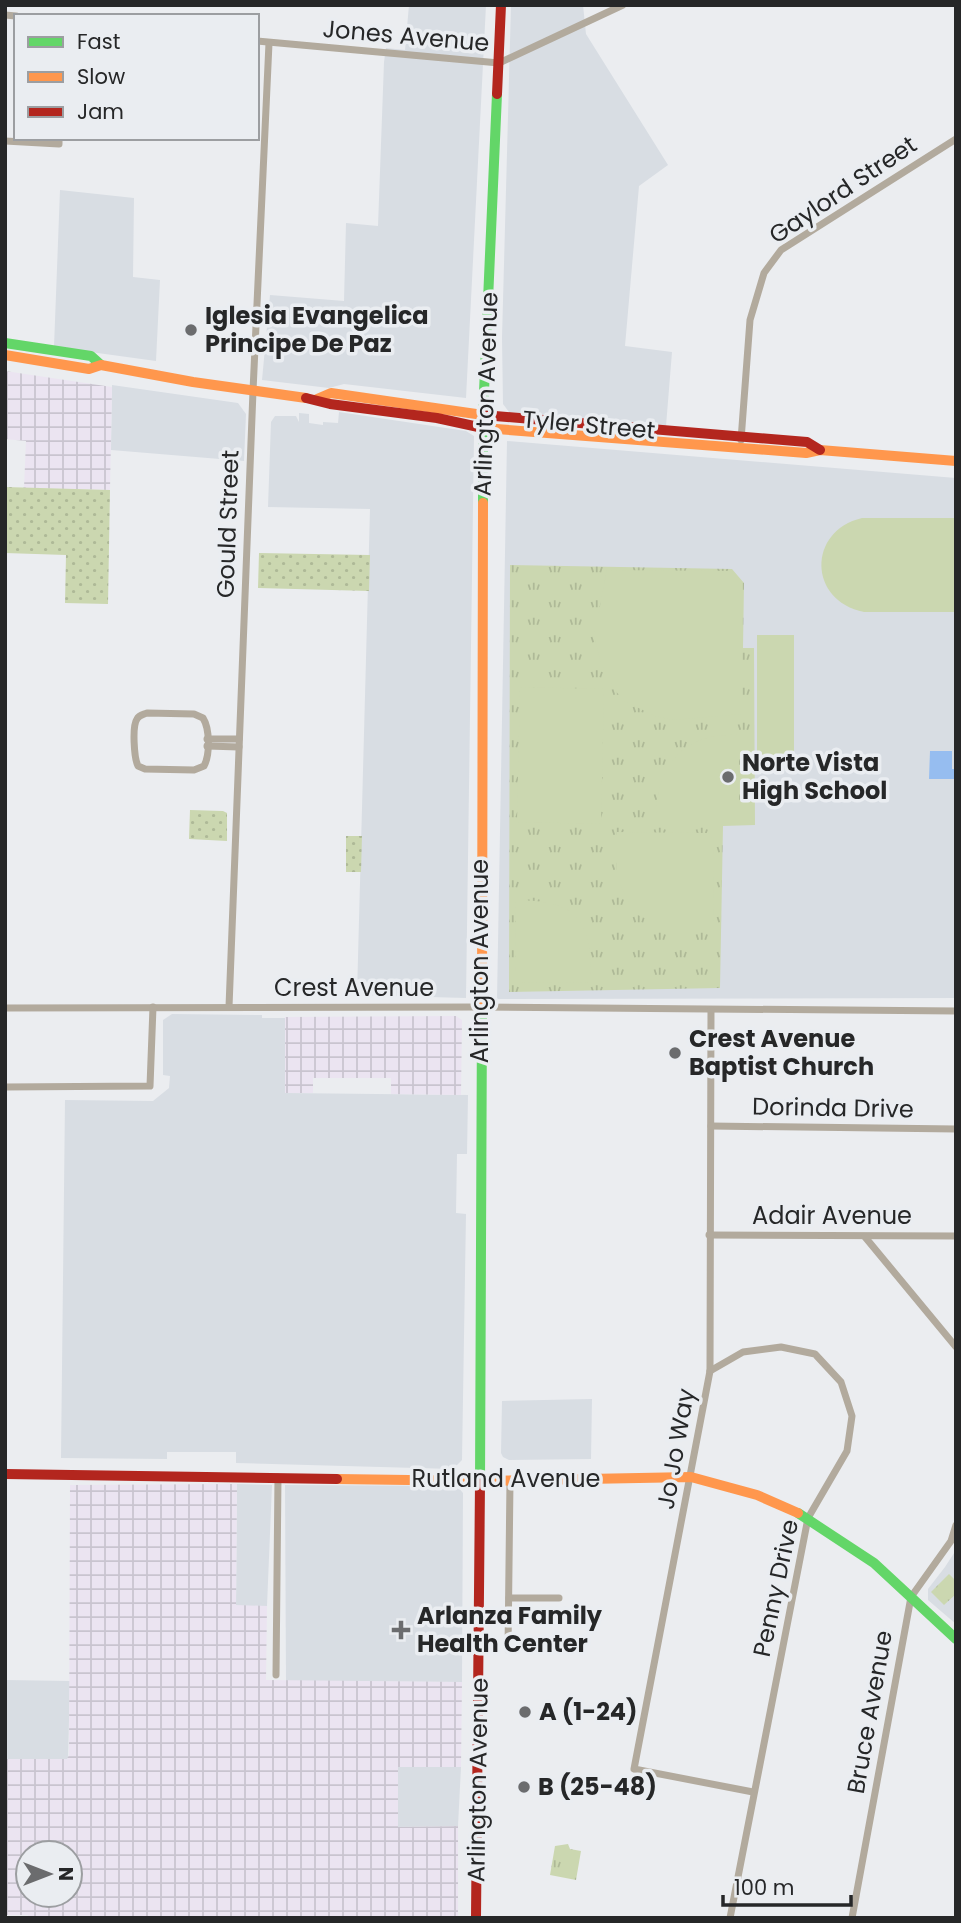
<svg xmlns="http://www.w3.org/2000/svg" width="961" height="1923" viewBox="0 0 961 1923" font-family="Poppins,sans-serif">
  <defs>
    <pattern id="industrial-grid" width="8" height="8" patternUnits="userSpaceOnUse" patternTransform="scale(1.75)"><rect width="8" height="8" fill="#ebe4f1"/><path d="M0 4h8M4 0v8" fill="none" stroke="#c9c4cf"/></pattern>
    <pattern id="grass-dots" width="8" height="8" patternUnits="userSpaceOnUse" patternTransform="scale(1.75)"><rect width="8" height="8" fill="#cbd7b0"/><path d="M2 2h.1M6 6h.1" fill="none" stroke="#aeb997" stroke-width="1.8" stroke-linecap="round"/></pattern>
    <pattern id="park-tufts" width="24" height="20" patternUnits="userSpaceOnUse" patternTransform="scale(1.75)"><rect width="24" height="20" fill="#cbd7b0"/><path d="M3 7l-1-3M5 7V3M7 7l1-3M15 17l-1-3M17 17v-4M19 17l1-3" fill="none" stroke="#aeb997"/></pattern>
  </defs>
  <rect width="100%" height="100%" fill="#ebedf0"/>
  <g fill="#d8dde3">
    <polygon points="409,5 486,5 466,398 344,384 329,388 262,380 270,295 344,301 346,223 378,226 384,62 386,48 405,50"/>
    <polygon points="511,5 583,5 586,34 668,165 639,186 625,346 672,352 666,426 509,412 503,404 502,338"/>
    <polygon points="60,190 134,198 133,277 160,280 156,361 54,347"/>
    <polygon points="112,385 238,403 246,414 244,461 111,450"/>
    <polygon points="339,412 466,431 474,436 466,998 357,995 370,509 268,507 271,422 275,416 296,416 299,422 299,413 309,414 309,423 323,425 323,422 338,423"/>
    <polygon points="507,441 956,478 956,998 497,999"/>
    <polygon points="172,1014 262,1015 262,1018 285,1018 285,1093 468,1095 467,1154 457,1154 456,1213 466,1214 462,1460 453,1469 236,1463 236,1452 167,1452 167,1459 61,1458 65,1100 153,1101 169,1088 170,1076 163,1075 163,1020"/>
    <polygon points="592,1399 591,1459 509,1460 503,1457 501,1453 502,1401"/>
    <polygon points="237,1484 272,1485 267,1606 236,1606"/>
    <polygon points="285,1485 457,1486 463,1493 462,1682 286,1681"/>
    <polygon points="956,1550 956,1624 928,1600 928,1589 945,1567"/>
    <polygon points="5,1680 70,1681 68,1759 5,1759"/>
    <polygon points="398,1766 461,1767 458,1826 398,1827"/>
  </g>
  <g fill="url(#industrial-grid)" fill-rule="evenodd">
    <polygon points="5,371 112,387 110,490 24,488 26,441 5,439"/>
    <polygon points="456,1016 462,1020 461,1095 391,1094 391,1078 313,1078 313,1093 285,1093 285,1017"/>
    <path d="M 237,1484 L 236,1605 L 267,1606 L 266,1680 L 462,1682 L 461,1767 L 398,1767 L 398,1827 L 458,1826 L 458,1918 L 28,1918 L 28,1915 L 5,1915 L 5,1759 L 67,1759 L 69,1755 L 70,1485 ZM 28,1853 L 70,1853 L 70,1895 L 28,1895 Z"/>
  </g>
  <g fill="url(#grass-dots)">
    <polygon points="5,487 110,490 108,604 65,603 66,555 5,553"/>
    <polygon points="259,553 370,555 369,591 258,588"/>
    <polygon points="190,810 223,811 227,813 227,841 189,839"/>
    <polygon points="346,836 362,836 361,872 346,872"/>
  </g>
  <g fill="url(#park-tufts)">
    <polygon points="510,565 732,569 744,583 743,648 754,648 755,825 723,826 720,988 509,992"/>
    <polygon points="949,1574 956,1581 956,1594 944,1605 931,1592"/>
    <polygon points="568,1844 570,1849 581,1851 576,1880 550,1875 555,1846"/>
  </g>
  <g fill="#cbd7b0">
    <path d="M 862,518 L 956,518 L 956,612 L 864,612 C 808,601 807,531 862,518 Z"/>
    <polygon points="607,570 732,571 742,584 742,714 673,720 655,716 624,701 614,689 600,660 594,636"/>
    <polygon points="757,635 794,635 794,763 757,764"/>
    <polygon points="520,687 604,689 601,824 517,822"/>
    <path d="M 739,735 L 739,817 L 736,820 L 656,820 C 655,767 683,732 739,735 Z"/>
    <polygon points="617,832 708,833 714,841 713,929 666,929 634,913 617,878"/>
    <path d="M 516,900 C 581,901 591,922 591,983 L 519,982 L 515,979 Z"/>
  </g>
  <polygon fill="#96bdf0" points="930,751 952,751 952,769 956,769 956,779 929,779"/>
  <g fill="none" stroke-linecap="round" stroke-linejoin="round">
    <g stroke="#b2aa9d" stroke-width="7">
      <polyline points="5,15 16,16"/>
      <polyline points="257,41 499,63 623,5"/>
      <polyline points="5,141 59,144 59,138"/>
      <polyline points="741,440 750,320 764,273 781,250 956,139"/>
      <path d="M 147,713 L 194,714 L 203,718 C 210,729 210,755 204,766 L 194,770 L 145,769 L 138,766 C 134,758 132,726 137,719 C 139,715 142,715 147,713 Z"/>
      <polyline points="207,739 239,739"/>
      <polyline points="207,746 239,747"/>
      <polyline points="229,1007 253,391 269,43"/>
      <polyline points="5,1008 480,1007 956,1011"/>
      <polyline points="711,1010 710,1371 634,1769 753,1792"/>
      <polyline points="5,1087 150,1086 153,1007"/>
      <polyline points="711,1126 956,1129"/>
      <polyline points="709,1235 956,1236"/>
      <polyline points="865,1237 956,1347"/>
      <polyline points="710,1371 743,1352 781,1347 815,1354 841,1382 852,1416 847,1451 808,1518 730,1918"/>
      <polyline points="509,1598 559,1598"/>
      <polyline points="508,1650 510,1481"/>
      <polyline points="276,1675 278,1477"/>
      <polyline points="852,1918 911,1597 951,1541 956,1525"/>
    </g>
    <g stroke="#63d668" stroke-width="10">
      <polyline points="5,343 91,356 101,365"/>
      <polyline points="483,503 483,415 497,94"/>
      <polyline points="480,1483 482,1011"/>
      <polyline points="798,1513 874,1563 956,1639"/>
    </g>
    <g stroke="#ff974d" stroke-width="10">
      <polyline points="5,355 89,369 101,365 193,382 306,398"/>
      <polyline points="317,399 331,393 483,415"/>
      <polyline points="483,428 806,453 820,450 956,461"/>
      <polyline points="482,1011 483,503"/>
      <polyline points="337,1479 480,1481 691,1477 757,1495 798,1513"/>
    </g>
    <g stroke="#b3261e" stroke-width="10">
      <polyline points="497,94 501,5"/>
      <polyline points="306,398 330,404 437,418 483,428"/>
      <polyline points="483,415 807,442 820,450"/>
      <polyline points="5,1474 337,1479"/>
      <polyline points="476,1918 480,1483"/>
    </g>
  </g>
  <g fill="#6b6c6e" stroke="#eaedf1" stroke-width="2.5">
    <circle cx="191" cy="330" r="7"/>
    <circle cx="728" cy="777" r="7"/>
    <circle cx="675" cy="1053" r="7"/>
    <path d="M397.5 1619.5h7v7h7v7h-7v7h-7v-7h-7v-7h7z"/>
    <circle cx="525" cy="1712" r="7"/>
    <circle cx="524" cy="1787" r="7"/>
  </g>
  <g text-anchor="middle" stroke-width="7" stroke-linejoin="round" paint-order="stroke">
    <g font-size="24" fill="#262728" stroke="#eaedf1">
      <text transform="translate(406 36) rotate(5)" y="8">Jones Avenue</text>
      <text transform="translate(843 190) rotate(-34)" y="8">Gaylord Street</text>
      <text transform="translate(486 394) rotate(-88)" y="8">Arlington Avenue</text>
      <text transform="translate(589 425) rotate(5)" y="8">Tyler Street</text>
      <text transform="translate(228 524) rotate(-88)" y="8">Gould Street</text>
      <text transform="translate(480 961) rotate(-90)" y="8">Arlington Avenue</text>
      <text x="354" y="996">Crest Avenue</text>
      <text transform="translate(833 1108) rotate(1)" y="8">Dorinda Drive</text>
      <text x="832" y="1224">Adair Avenue</text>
      <text transform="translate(676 1449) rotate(-80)" y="8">Jo Jo Way</text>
      <text x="506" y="1487">Rutland Avenue</text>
      <text transform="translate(776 1588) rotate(-78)" y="8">Penny Drive</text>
      <text transform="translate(870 1712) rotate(-80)" y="8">Bruce Avenue</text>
      <text transform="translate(478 1780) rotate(-89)" y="8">Arlington Avenue</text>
    </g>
    <g font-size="24" font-weight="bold" fill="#262728" stroke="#eaedf1" text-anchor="start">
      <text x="205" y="324">Iglesia Evangelica<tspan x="205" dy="28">Principe De Paz</tspan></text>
      <text x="742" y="771">Norte Vista<tspan x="742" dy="28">High School</tspan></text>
      <text x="689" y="1047">Crest Avenue<tspan x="689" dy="28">Baptist Church</tspan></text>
      <text x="417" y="1624">Arlanza Family<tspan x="417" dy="28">Health Center</tspan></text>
      <text x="539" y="1720">A (1-24)</text>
      <text x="538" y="1795">B (25-48)</text>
    </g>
  </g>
  <rect width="961" height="1923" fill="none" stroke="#262728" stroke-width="14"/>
  <rect x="14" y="14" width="245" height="126" fill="#eaedf1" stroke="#9c9ea1" stroke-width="2"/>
  <rect x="28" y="37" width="35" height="10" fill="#63d668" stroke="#9c9ea1" stroke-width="2"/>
  <text x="77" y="49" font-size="21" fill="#262728">Fast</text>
  <rect x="28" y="72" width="35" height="10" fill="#ff974d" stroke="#9c9ea1" stroke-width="2"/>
  <text x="77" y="84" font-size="21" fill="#262728">Slow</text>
  <rect x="28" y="107" width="35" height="10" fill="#b3261e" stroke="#9c9ea1" stroke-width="2"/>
  <text x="77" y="119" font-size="21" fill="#262728">Jam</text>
  <g transform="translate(49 1874) rotate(90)"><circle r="33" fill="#eaedf1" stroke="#9c9ea1" stroke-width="2"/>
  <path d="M0-5L12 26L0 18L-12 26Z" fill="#6b6c6e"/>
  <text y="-10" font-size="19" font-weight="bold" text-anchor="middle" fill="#262728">N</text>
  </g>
  <path d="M723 1895v10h128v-10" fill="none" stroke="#262728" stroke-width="3.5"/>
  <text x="734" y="1895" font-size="21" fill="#262728" stroke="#eaedf1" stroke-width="5" paint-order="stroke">100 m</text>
</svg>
